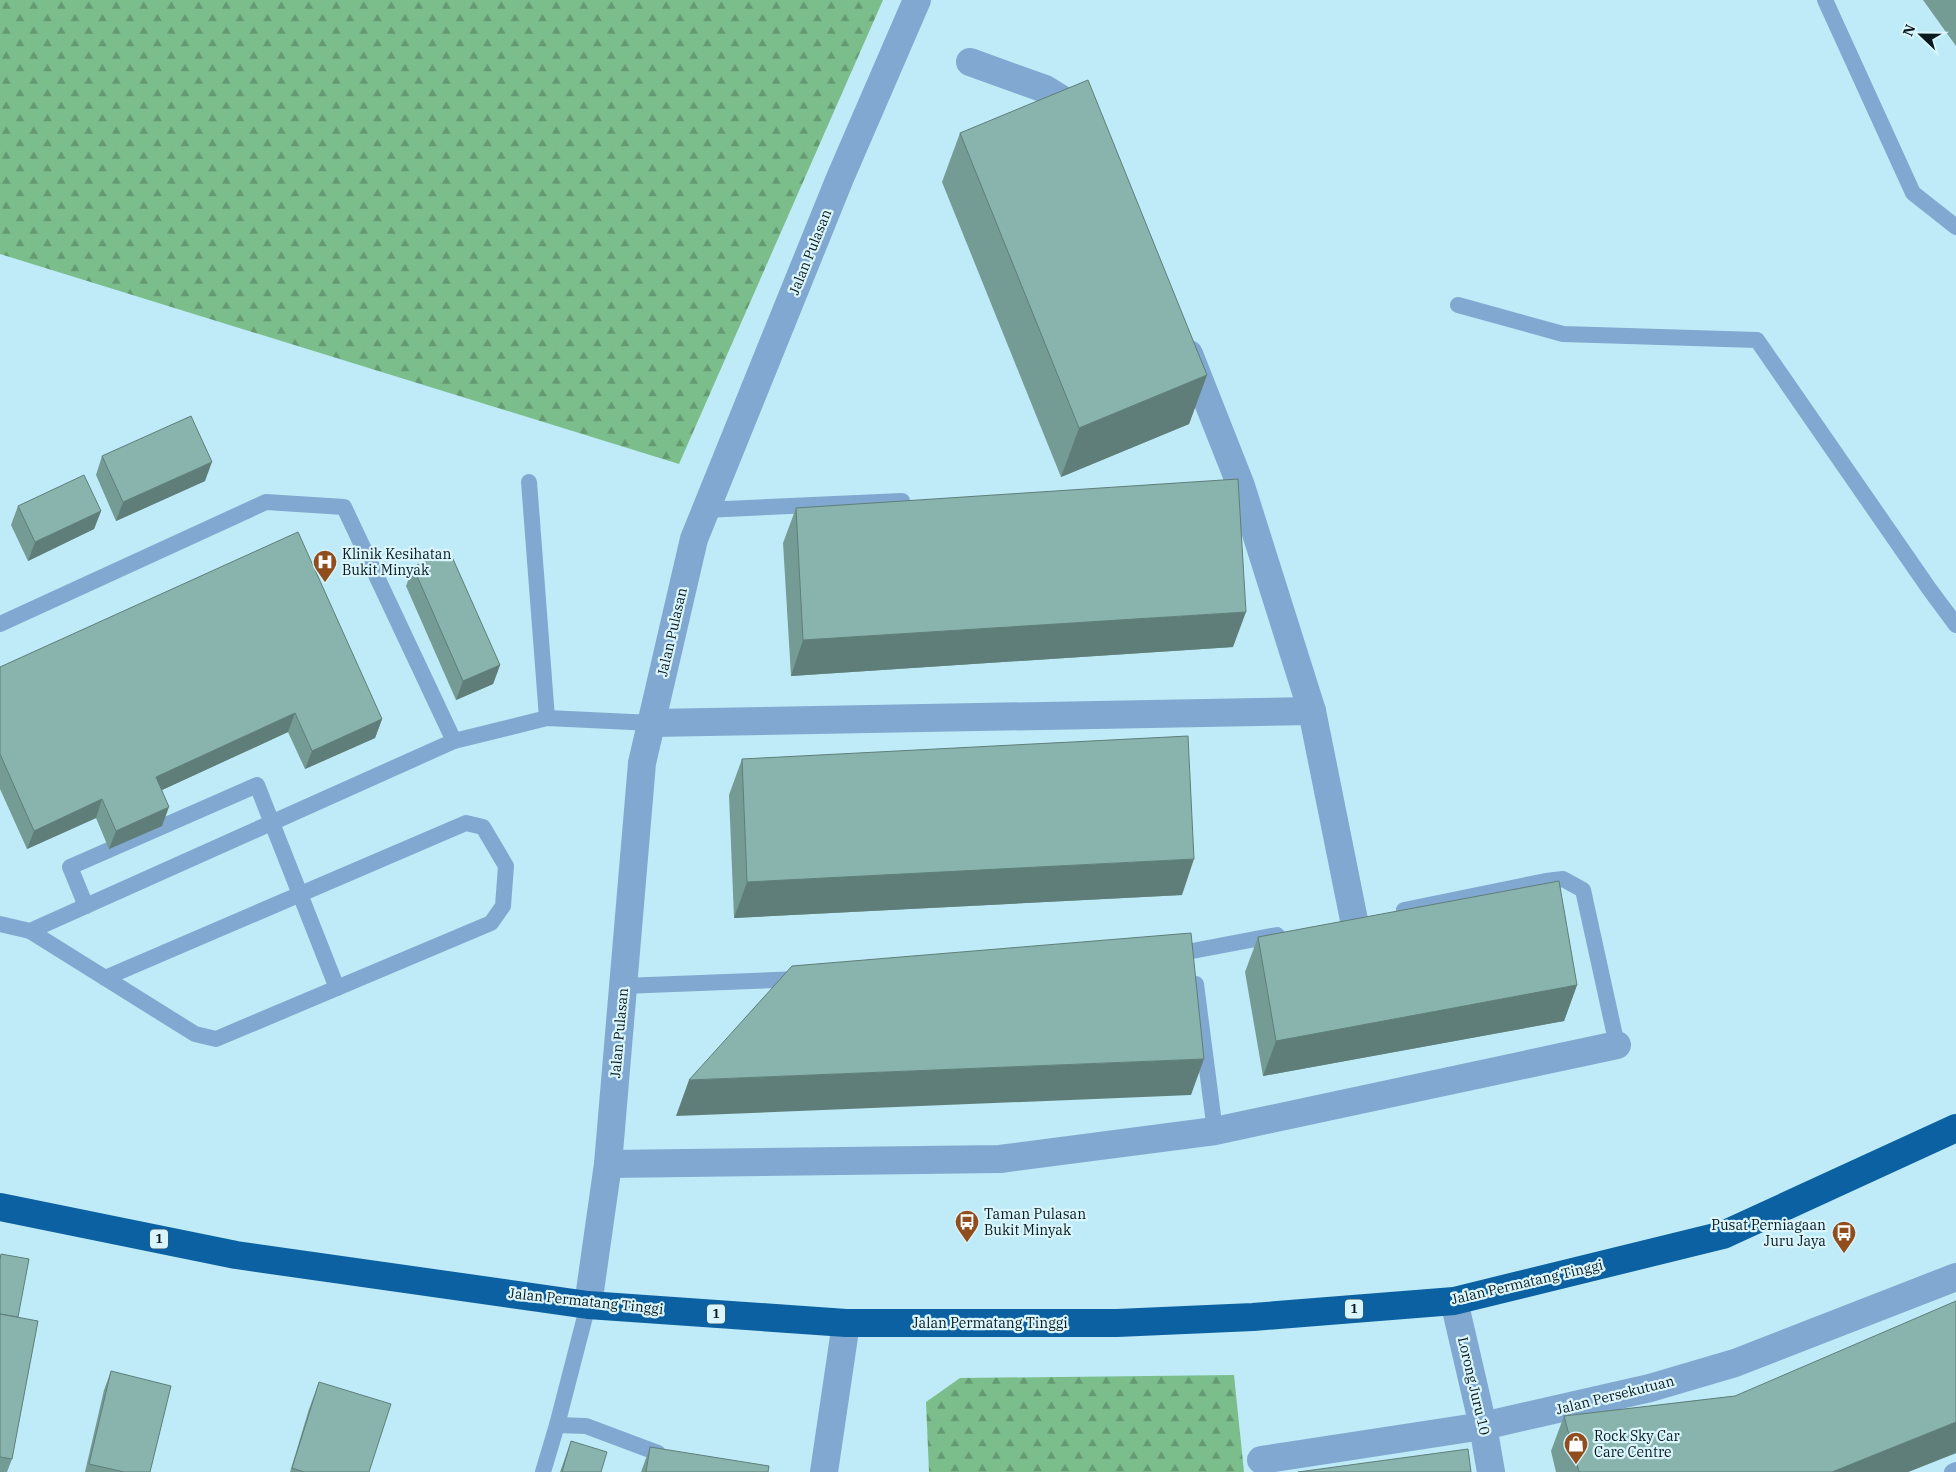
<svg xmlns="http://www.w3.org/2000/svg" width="1956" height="1472" viewBox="0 0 1956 1472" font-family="'IBM Plex Serif',serif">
  <defs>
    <pattern id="forest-firs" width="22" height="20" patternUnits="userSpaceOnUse" patternTransform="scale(1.25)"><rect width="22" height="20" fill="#7cbe8b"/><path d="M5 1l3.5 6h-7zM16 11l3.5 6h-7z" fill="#649a71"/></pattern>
  </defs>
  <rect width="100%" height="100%" fill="#beebf7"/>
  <g fill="url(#forest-firs)">
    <polygon points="0,0 883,0 679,464 0,254"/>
    <polygon points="1234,1375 1244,1472 929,1472 926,1402 960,1378"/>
  </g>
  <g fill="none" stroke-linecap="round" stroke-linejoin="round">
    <g stroke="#81a8d0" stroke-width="16">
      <polyline points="1825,0 1913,193 1956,227"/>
      <polyline points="1458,305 1563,334 1757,340 1930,590 1956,625"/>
      <polyline points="529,482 547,718"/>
      <polyline points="704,510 902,501"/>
      <polyline points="0,624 266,502 344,507 454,741"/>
      <polyline points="86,906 70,867 257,785 337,988"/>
      <polyline points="1404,910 1546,881 1563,879 1583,890 1617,1045"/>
      <polyline points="0,924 30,931 454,741 547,718 652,723"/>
      <polyline points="30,931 195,1034 216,1039 491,923 503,906 506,866 483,827 466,823 105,978"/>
      <polyline points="1171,955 1277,935"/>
      <polyline points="1196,984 1215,1131"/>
      <polyline points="623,986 800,979"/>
      <polyline points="557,1425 586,1426 658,1453"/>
      <polyline points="543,1472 557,1425 588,1305"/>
      <polyline points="1952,1472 1956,1470"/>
    </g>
    <g stroke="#81a8d0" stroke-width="28">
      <polyline points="970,62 1045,89 1084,113"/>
      <polyline points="1189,354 1241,486 1312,711 1354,920"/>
      <polyline points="652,723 1312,711"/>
      <polyline points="608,1164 1000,1159 1215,1131 1617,1045"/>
      <polyline points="1454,1301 1483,1426 1491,1472"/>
      <polyline points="588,1305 608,1164 642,763 694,539 840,178 917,0"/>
      <polyline points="1261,1460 1483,1426 1650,1388 1735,1363 1956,1277"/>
      <polyline points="824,1472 846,1323"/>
    </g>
    <polyline stroke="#0c61a2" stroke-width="28" points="0,1207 236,1255 588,1305 846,1323 1117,1323 1253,1317 1454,1301 1723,1235 1956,1128"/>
  </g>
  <g fill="#759b95">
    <polygon points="1923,0 1956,0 1956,46"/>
    <polygon points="960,133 1207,375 1189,424 1061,477 942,182"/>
    <polygon points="102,456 205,481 116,521 96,475"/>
    <polygon points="18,506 101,511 94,529 28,561 11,525"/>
    <polygon points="796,508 1233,647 791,676 783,543"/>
    <polygon points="413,567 500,665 493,684 456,700 406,586"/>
    <polygon points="0,667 382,719 375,738 305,769 288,732 162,790 162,826 109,849 96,818 27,849 0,789"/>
    <polygon points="742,759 1182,895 734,918 729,795"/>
    <polygon points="1258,937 1577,985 1564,1021 1263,1076 1245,972"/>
    <polygon points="1,1254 18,1317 12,1459 7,1472 0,1472 0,1257"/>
    <polygon points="111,1371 150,1472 85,1472 104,1390"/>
    <polygon points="319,1382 369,1472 290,1472 309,1409"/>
    <polygon points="1735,1396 1956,1453 1908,1472 1556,1472 1551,1451 1564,1416"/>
    <polygon points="571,1441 601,1472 560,1472"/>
    <polygon points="650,1447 768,1472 641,1472"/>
  </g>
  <g fill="#5f7e79">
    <polygon points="1207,375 1189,424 1061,477 1079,428"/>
    <polygon points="212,462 205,481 116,521 123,502"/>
    <polygon points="101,511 94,529 28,561 35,542"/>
    <polygon points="1246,612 1233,647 791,676 803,640"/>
    <polygon points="500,665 493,684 456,700 463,681"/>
    <polygon points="295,713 288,732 149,796 156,777"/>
    <polygon points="382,719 375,738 305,769 312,751"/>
    <polygon points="102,799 96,818 27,849 34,831"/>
    <polygon points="169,807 162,826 109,849 116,831"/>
    <polygon points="1194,859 1182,895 734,918 747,882"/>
    <polygon points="1577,985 1564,1021 1263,1076 1276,1041"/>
    <polygon points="1204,1059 1191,1095 676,1116 689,1080"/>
    <polygon points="1956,1422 1956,1453 1908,1472 1832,1472"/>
  </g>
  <g fill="#88b4ad" stroke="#5f7e79">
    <polygon points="1088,80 1207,375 1079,428 960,133"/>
    <polygon points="191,416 212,462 123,502 102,456"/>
    <polygon points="84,475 101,511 35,542 18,506"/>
    <polygon points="1238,479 1246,612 803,640 796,508"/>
    <polygon points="298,532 382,719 312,751 295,713 156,777 169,807 116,831 102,799 34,831 0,754 0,667"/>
    <polygon points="449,550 500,665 463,681 413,567"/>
    <polygon points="1188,736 1194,859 747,882 742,759"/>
    <polygon points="1559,881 1577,985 1276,1041 1258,937"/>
    <polygon points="1191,933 1204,1059 689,1080 792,966"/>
    <polygon points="1,1254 29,1259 18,1317 0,1314 0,1259"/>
    <polygon points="1956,1301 1956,1422 1832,1472 1579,1472 1564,1416 1735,1396"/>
    <polygon points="0,1314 38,1321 12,1459 0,1457"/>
    <polygon points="111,1371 171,1386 150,1472 124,1472 89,1464"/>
    <polygon points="319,1382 391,1404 369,1472 304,1472 292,1468"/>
    <polygon points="571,1441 607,1452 601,1472 562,1472"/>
    <polygon points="650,1447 769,1466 768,1472 646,1472"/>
    <polygon points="1468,1449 1471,1472 1298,1472"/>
  </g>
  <defs>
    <symbol id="hospital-pin" viewBox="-11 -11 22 30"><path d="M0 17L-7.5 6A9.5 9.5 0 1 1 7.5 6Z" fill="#904d1e" stroke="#daf5fc"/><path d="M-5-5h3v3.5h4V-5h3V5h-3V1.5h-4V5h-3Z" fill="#fff"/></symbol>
    <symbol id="bus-pin" viewBox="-11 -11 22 30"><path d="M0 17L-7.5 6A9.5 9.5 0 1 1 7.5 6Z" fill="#904d1e" stroke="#daf5fc"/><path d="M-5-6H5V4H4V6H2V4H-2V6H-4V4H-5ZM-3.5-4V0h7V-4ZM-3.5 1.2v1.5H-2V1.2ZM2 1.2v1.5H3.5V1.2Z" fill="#fff"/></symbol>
    <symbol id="shop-pin" viewBox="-11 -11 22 30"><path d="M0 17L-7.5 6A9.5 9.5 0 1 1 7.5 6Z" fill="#904d1e" stroke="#daf5fc"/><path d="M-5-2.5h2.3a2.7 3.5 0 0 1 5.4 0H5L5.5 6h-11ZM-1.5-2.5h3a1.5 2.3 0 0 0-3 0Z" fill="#fff"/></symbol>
  </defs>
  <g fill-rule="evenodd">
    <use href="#hospital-pin" x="311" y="548" width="28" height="38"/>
    <use href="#bus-pin" x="953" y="1208" width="28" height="38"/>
    <use href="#bus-pin" x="1830" y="1219" width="28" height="38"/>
    <use href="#shop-pin" x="1562" y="1430" width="28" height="38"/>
  </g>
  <g text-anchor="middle" stroke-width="4.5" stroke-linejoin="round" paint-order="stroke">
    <g fill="#daf5fc" stroke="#485c61" stroke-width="1">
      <rect x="150" y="1229.5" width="18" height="19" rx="4"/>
      <rect x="1345" y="1299.5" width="18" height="19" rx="4"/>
      <rect x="707" y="1304.5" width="18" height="19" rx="4"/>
    </g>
    <g font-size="12" font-weight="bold" fill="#091a1e">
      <text x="159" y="1243">1</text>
      <text x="1354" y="1313">1</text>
      <text x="716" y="1318">1</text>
    </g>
    <g font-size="14" fill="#091a1e" stroke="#daf5fc">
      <text transform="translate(810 252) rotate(-68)" y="5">Jalan Pulasan</text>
      <text transform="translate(672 632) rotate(-77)" y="5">Jalan Pulasan</text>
      <text transform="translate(619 1033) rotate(-85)" y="5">Jalan Pulasan</text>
      <text transform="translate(1527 1282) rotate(-13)" y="5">Jalan Permatang Tinggi</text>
      <text transform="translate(586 1301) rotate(6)" y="5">Jalan Permatang Tinggi</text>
      <text x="990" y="1328">Jalan Permatang Tinggi</text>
      <text transform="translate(1474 1386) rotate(77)" y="5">Lorong Juru 10</text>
      <text transform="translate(1615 1395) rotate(-14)" y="5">Jalan Persekutuan</text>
    </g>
    <g font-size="14" fill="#091a1e" stroke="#daf5fc" text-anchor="start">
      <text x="342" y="559">Klinik Kesihatan<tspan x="342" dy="16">Bukit Minyak</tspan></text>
      <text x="984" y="1219">Taman Pulasan<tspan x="984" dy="16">Bukit Minyak</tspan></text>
      <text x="1826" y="1230" text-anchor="end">Pusat Perniagaan<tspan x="1826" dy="16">Juru Jaya</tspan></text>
      <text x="1594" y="1441">Rock Sky Car<tspan x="1594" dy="16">Care Centre</tspan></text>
    </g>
  </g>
  <g transform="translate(1921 35) rotate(292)" stroke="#daf5fc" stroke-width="4" paint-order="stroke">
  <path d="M0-4L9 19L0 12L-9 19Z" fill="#091a1e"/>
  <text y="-8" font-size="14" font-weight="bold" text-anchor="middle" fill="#091a1e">N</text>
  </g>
</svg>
